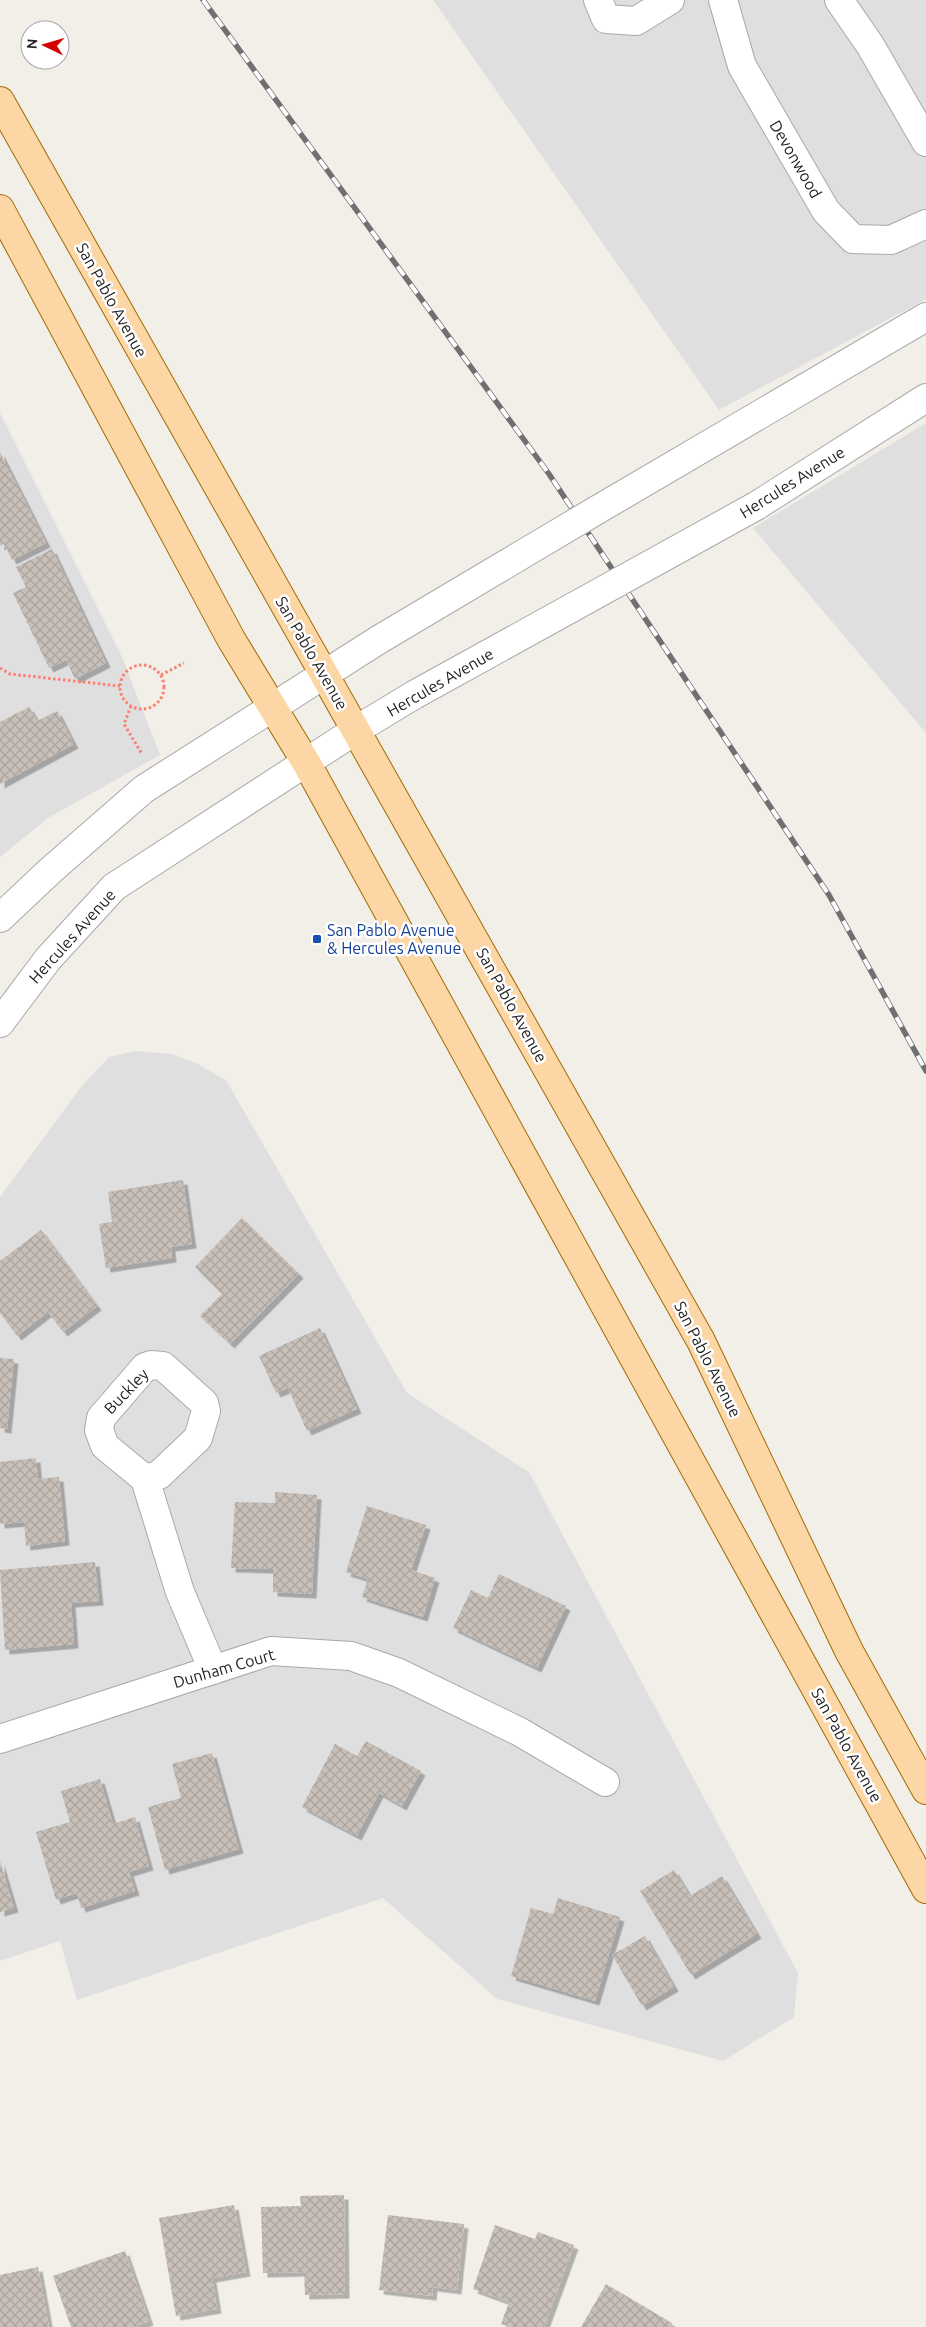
<svg xmlns="http://www.w3.org/2000/svg" width="926" height="2327" viewBox="0 0 926 2327" font-family="Ubuntu,sans-serif">
  <defs>
    <pattern id="building-cross-hatch" width="8" height="8" patternUnits="userSpaceOnUse" patternTransform="scale(1.25)"><rect width="8" height="8" fill="#c7bfb8"/><path d="M0 0l8 8M0 8l8-8" fill="none" stroke="#aba49e"/></pattern>
    <filter id="shadow"><feDropShadow dx="4.5" dy="4.5" stdDeviation="0" flood-color="#0004"/></filter>
  </defs>
  <rect width="100%" height="100%" fill="#f2efe9"/>
  <g fill="#e0dfdf">
    <polygon points="433,0 926,0 926,299 719,410"/>
    <polygon points="0,413 122,657 160,755 48,818 0,857"/>
    <polygon points="926,423 926,733 753,528"/>
    <polygon points="136,1051 172,1054 196,1063 226,1080 407,1393 529,1472 798,1973 794,2017 723,2061 497,1999 383,1898 77,2000 60,1941 0,1961 0,1197 81,1087 109,1057"/>
  </g>
  <g fill="url(#building-cross-hatch)" filter="url(#shadow)">
    <polygon points="0,452 46,543 12,560 4,544 0,546"/>
    <polygon points="52,549 106,663 75,679 66,660 49,668 13,593 26,587 16,567"/>
    <polygon points="29,707 37,721 57,711 74,744 0,784 0,722"/>
    <polygon points="183,1180 192,1244 171,1247 172,1258 106,1268 99,1224 112,1222 108,1192"/>
    <polygon points="242,1218 299,1274 230,1344 200,1316 222,1294 195,1267"/>
    <polygon points="41,1230 97,1306 63,1332 48,1312 17,1336 0,1313 0,1261"/>
    <polygon points="320,1328 357,1409 307,1431 288,1388 276,1393 259,1356"/>
    <polygon points="0,1358 14,1359 7,1429 0,1428"/>
    <polygon points="36,1458 38,1479 59,1477 65,1541 26,1546 24,1522 0,1524 0,1462"/>
    <polygon points="275,1492 317,1495 312,1594 273,1592 273,1569 231,1568 235,1502 275,1503"/>
    <polygon points="367,1506 426,1525 411,1570 435,1578 423,1617 362,1597 368,1579 346,1572"/>
    <polygon points="95,1562 99,1601 71,1603 74,1644 5,1650 0,1570"/>
    <polygon points="499,1574 566,1606 537,1668 453,1628 471,1590 488,1598"/>
    <polygon points="366,1741 421,1771 402,1806 379,1793 357,1836 302,1807 335,1744 357,1756"/>
    <polygon points="212,1753 239,1849 165,1870 148,1807 181,1798 172,1764"/>
    <polygon points="100,1779 113,1824 135,1817 149,1866 129,1872 135,1891 81,1908 77,1893 56,1900 36,1832 70,1822 61,1791"/>
    <polygon points="0,1861 14,1908 0,1912"/>
    <polygon points="674,1870 690,1896 722,1876 757,1934 691,1975 640,1891"/>
    <polygon points="558,1898 620,1917 595,2001 511,1976 531,1908 553,1914"/>
    <polygon points="645,1936 674,1987 642,2006 612,1955"/>
    <polygon points="344,2195 345,2294 305,2295 304,2272 263,2273 261,2207 301,2206 300,2196"/>
    <polygon points="234,2205 246,2272 212,2278 217,2309 176,2316 159,2218"/>
    <polygon points="388,2215 464,2224 457,2290 433,2287 432,2296 379,2290"/>
    <polygon points="495,2225 535,2239 538,2232 574,2245 544,2327 511,2327 501,2324 509,2302 473,2289"/>
    <polygon points="125,2251 149,2321 133,2327 71,2327 53,2276"/>
    <polygon points="38,2267 49,2327 0,2327 0,2275"/>
    <polygon points="606,2284 672,2323 670,2327 581,2327"/>
  </g>
  <g fill="none" stroke-linecap="round" stroke-linejoin="round">
    <defs>
      <g id="minor">
        <polyline points="598,0 606,19 636,21 670,0"/>
        <polyline points="723,0 742,66 826,211 853,239 891,240 926,224"/>
        <polyline points="839,0 870,45 926,142"/>
        <polyline points="756,506 926,398"/>
        <polyline points="597,510 926,317"/>
        <polyline points="0,918 51,870 144,789 380,639"/>
        <polyline points="0,1023 48,959 114,887 356,730 414,695"/>
        <polyline points="145,1479 159,1475 198,1438 206,1411 204,1403 163,1366 151,1365 145,1367 101,1418 99,1430 105,1446 145,1479 180,1592 213,1670"/>
        <polyline points="0,1739 271,1651 351,1656 399,1673 520,1732 605,1782"/>
      </g>
      <g id="major">
        <polyline points="0,101 701,1341 849,1651 926,1790"/>
        <polyline points="0,209 231,639 307,764 926,1889"/>
      </g>
    </defs>
    <use href="#minor" stroke="#a9a9a9" stroke-width="30"/>
    <use href="#major" stroke="#a06b00" stroke-width="30"/>
    <g stroke="#fa8072" stroke-width="3" stroke-dasharray="2.5 2.5" stroke-linecap="butt">
      <circle cx="142" cy="687" r="22"/>
      <polyline points="0,668 10,674 120,686"/>
      <polyline points="161,675 184,663"/>
      <polyline points="131,706 124,724 142,754"/>
    </g>
    <use href="#minor" stroke="#fff" stroke-width="28"/>
    <use href="#major" stroke="#fcd6a4" stroke-width="28"/>
    <defs>
      <polyline id="rail" points="203,0 549,474 829,895 926,1071"/>
    </defs>
    <use href="#rail" stroke="#707070" stroke-width="5.5"/>
    <use href="#rail" stroke="#fff" stroke-width="4" stroke-dasharray="11" stroke-linecap="butt"/>
    <defs>
      <g id="minor-bridge">
        <polyline points="380,639 597,510"/>
        <polyline points="414,695 756,506"/>
      </g>
    </defs>
    <use href="#minor-bridge" stroke="#a9a9a9" stroke-width="30" stroke-linecap="butt"/>
    <use href="#minor-bridge" stroke="#fff" stroke-width="28"/>
  </g>
  <rect fill="#1a4fb4" stroke="#fff" stroke-width="2" x="312" y="934" width="10" height="10" rx="2.5"/>
  <g text-anchor="middle" stroke-width="5" stroke-linejoin="round" paint-order="stroke">
    <g font-size="16" fill="#222" stroke="#fff">
      <text transform="translate(796 159) rotate(60)" y="6">Devonwood</text>
      <text transform="translate(112 300) rotate(61)" y="6">San Pablo Avenue</text>
      <text transform="translate(792 482) rotate(-32)" y="6">Hercules Avenue</text>
      <text transform="translate(312 653) rotate(60)" y="6">San Pablo Avenue</text>
      <text transform="translate(440 682) rotate(-30)" y="6">Hercules Avenue</text>
      <text transform="translate(72 936) rotate(-48)" y="6">Hercules Avenue</text>
      <text transform="translate(512 1005) rotate(61)" y="6">San Pablo Avenue</text>
      <text transform="translate(708 1359) rotate(63)" y="6">San Pablo Avenue</text>
      <text transform="translate(126 1391) rotate(-46)" y="6">Buckley</text>
      <text transform="translate(224 1668) rotate(-16)" y="6">Dunham Court</text>
      <text transform="translate(847 1745) rotate(61)" y="6">San Pablo Avenue</text>
    </g>
    <g font-size="16" fill="#164399" stroke="#fff" text-anchor="start">
      <text x="327" y="936">San Pablo Avenue<tspan x="327" dy="18">&amp; Hercules Avenue</tspan></text>
    </g>
  </g>
  <g transform="translate(45 45) rotate(275)"><circle r="24" fill="#ffffff" stroke="#a7a7a7"/>
  <path d="M0-4L9 19L0 12L-9 19Z" fill="#d40000"/>
  <text y="-8" font-size="14" font-weight="bold" text-anchor="middle" fill="#222222">N</text>
  </g>
</svg>
